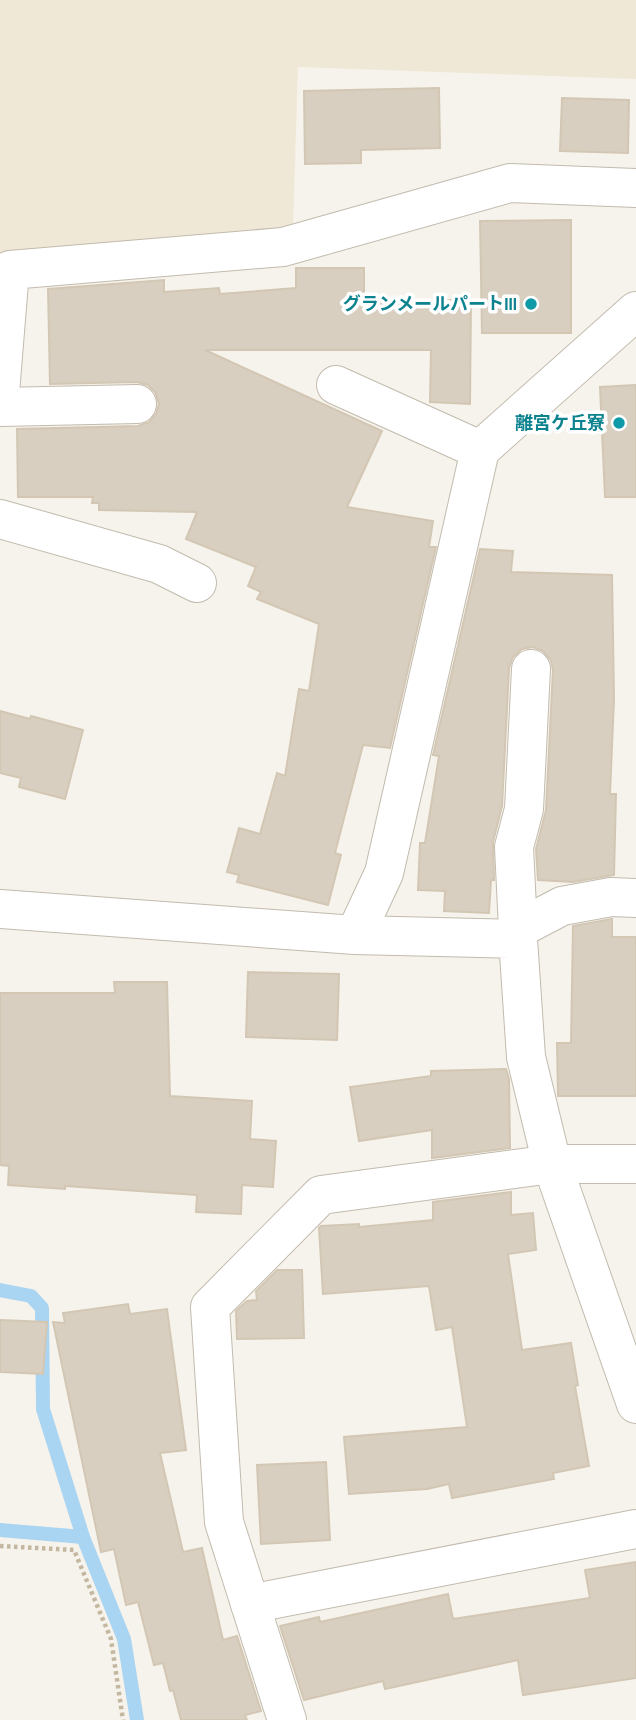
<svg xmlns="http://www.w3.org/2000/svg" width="636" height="1720" viewBox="0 0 636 1720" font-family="'PT Sans Narrow','Noto Sans JP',sans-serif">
  <rect width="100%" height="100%" fill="#f6f3ec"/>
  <polygon fill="#efe8d6" points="0,0 636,0 636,79 298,67 293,226 0,258"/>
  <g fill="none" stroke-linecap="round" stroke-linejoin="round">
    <g stroke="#a9d4f2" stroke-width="14">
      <polyline points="0,1290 31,1296 42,1308 43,1409 83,1537 124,1639 137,1720"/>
      <polyline points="0,1530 83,1537"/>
    </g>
  </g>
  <g fill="#d8cfc1" stroke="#d3c7b4" stroke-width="2">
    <polygon points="439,88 440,148 361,150 361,163 305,164 304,91"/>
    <polygon points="562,98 629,100 628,153 560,151"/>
    <polygon points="571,220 571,333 482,333 480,221"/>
    <polygon points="296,268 364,268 364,300 471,300 470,404 430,402 431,350 205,350 382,431 347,507 433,521 429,547 436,547 390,748 363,745 335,853 341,855 328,905 237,882 239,875 227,872 239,828 260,834 277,773 285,776 299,689 309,691 319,624 257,599 261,592 248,586 256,567 186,539 197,512 99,510 99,503 92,503 93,497 18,497 17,429 138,426 149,422 156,414 159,404 155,392 148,385 137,382 50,384 48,289 164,280 164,292 219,288 220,294 296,288"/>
    <polygon points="636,385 636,497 605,497 600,387"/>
    <polygon points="480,549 513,551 511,572 612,575 614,699 610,794 616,794 614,875 573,882 538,880 536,849 546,810 553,670 551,660 543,651 533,647 522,649 513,657 509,668 502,806 493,842 494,880 491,880 489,913 444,911 445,891 418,890 420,843 425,843 439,756 433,755"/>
    <polygon points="0,711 30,719 31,716 83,730 65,799 19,787 21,778 0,773"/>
    <polygon points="612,919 612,937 636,937 636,1096 558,1096 557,1043 571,1043 573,926"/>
    <polygon points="248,972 339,974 337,1040 246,1037"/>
    <polygon points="114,982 167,982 170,1096 252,1101 250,1139 276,1141 273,1187 242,1185 241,1214 196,1212 197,1195 65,1186 65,1189 8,1185 9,1166 0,1165 0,993 115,993"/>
    <polygon points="506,1069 509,1079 510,1148 432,1158 432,1130 359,1141 350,1087 431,1076 431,1071"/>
    <polygon points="511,1192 511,1215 533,1213 536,1250 508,1254 522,1350 571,1343 578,1385 575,1386 589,1466 553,1473 554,1479 452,1498 449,1484 427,1489 349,1494 344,1437 467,1427 452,1327 436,1330 429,1286 323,1294 319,1228 321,1226 359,1224 359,1227 433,1220 433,1202"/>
    <polygon points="277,1270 302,1270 304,1338 237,1339 236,1311 247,1301 257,1300 256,1291"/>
    <polygon points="128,1304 130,1314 167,1309 186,1450 160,1453 183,1552 202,1548 223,1640 237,1636 261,1711 245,1715 247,1720 181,1720 173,1690 170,1691 163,1663 154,1665 138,1602 126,1605 114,1549 101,1552 53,1322 65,1323 63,1313"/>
    <polygon points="0,1320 47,1322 43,1374 0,1372"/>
    <polygon points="326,1462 330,1540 261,1544 257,1465"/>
    <polygon points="636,1562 636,1678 523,1695 518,1660 385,1689 383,1681 304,1700 280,1626 319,1617 320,1622 448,1594 453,1619 590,1598 585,1570"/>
  </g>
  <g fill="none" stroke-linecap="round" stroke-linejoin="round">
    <defs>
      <g id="street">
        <polyline points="336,385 480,450"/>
        <polyline points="0,393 10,270 283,247 510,183 636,188"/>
        <polyline points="0,407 137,404"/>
        <polyline points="0,519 159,564 197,583"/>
        <polyline points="0,909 355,935 518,939 526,1057 552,1164 636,1404"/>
        <polyline points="518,929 514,847 524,809 531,669"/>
        <polyline points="355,935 384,873 480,450 636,311"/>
        <polyline points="518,939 518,929 562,906 611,897 636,898"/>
        <polyline points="250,1604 636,1529"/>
        <polyline points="287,1720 224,1522 210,1307 321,1195 552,1164 636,1164"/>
      </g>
    </defs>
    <use href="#street" stroke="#c2bbae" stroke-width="40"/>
    <polyline stroke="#c4b79f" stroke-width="4.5" stroke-dasharray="3.5 3.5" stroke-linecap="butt" points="0,1546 74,1550 111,1639 123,1720"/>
    <use href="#street" stroke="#fff" stroke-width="38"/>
  </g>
  <g fill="#0f9aa8" stroke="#fff" stroke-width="2.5">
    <circle cx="531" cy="304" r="7"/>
    <circle cx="619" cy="423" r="7"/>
  </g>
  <g text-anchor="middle" stroke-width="7" stroke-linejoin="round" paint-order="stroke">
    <g font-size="18" font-weight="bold" fill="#0d838f" stroke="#fff" text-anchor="end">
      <text x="517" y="310">グランメールパートIII</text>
      <text x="605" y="429">離宮ケ丘寮</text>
    </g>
  </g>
</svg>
